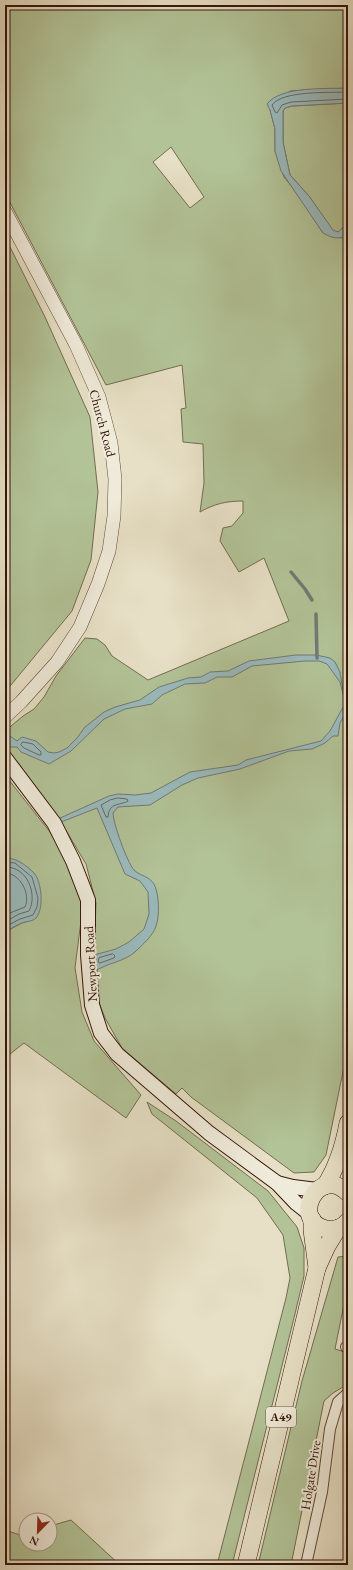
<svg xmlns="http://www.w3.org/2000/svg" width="353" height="1570" viewBox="0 0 353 1570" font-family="'EB Garamond',serif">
  <rect width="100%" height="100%" fill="#e7e0c6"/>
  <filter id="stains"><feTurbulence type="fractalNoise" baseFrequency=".005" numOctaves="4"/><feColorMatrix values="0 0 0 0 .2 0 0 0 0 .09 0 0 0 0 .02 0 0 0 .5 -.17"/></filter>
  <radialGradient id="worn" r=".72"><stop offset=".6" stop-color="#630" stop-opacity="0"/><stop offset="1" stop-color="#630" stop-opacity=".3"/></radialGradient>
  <g fill="#b2c397" stroke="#746c50" fill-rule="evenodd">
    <path d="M 5,5 L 348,5 L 348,88 L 290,91 L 270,110 L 275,129 L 275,151 L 284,177 L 297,193 L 323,233 L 342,238 L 348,235 L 348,1047 L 326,1155 L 314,1172 L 294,1173 L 191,1097 L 182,1088 L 176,1094 L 122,1048 L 105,1018 L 96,995 L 94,955 L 96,903 L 86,864 L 61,822 L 5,748 L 5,731 L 23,716 L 34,709 L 44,697 L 56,676 L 85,638 L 97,639 L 105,645 L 112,656 L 148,680 L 289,621 L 264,558 L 239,572 L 220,541 L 223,528 L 232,526 L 243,513 L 243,501 C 226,501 214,504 200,512 L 204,483 L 203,444 L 183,442 L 181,409 L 186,408 L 182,365 L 106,385 L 5,193 ZM 171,147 L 204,197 L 190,208 L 153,162 Z"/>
    <polygon points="348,103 348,223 338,232 333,231 309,196 290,175 283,142 283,111 285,108 292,106"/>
    <polygon points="5,237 45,317 90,417 98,492 91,560 72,611 11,685 5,689"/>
    <polygon points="5,775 50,832 71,865 83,905 75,968 82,1012 94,1041 141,1095 126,1118 24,1043 5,1058 5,932 22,923 32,920 8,858 5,859"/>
    <polygon points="147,1102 176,1121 268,1191 297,1227 304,1248 304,1276 295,1314 232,1565 217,1565 286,1298 290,1278 283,1235 257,1198 152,1114"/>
    <polygon points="348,1256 348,1294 346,1294 335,1349 348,1353 348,1384 333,1393 324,1401 291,1565 258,1565 302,1381 338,1257"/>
    <polygon points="71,1520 120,1565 5,1565 5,1525 8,1531 26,1537 26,1544 50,1544 50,1526"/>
  </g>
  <g fill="#9abbbe" stroke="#727975">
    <path d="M 348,88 L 348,103 L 292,106 L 285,108 L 283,111 L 283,142 L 290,175 L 309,196 L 333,230 L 338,232 L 348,223 L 348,235 C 338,240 332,238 323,233 L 281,171 L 275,151 L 275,129 L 270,110 L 267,104 C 280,86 327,89 348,88 Z"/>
    <path d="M 296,655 L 316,655 L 330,658 L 335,662 L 340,672 L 343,691 L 348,697 L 348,708 L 340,723 L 338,736 L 333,736 L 325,743 L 312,749 L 289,751 L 240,769 L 198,778 L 182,785 L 150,805 L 118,807 L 113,813 C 113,823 127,862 134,870 C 140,876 149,876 154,884 C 159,893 160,916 156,926 C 153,936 142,945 135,952 C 124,962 106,963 94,972 L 94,955 L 116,949 L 129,942 L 144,929 L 149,914 L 148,892 L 140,881 L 125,874 L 97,808 L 61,822 L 58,819 L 109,796 L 118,794 L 135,795 L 151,793 L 190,772 L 238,765 L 246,760 L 321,741 L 330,731 L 347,700 L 343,694 L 340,682 L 327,664 L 319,661 L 305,661 L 252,666 L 232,677 L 217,677 L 205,683 L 185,684 L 162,695 L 152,704 L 125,709 L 104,719 L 71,751 L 49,764 L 21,752 L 17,747 L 5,747 L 5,739 L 10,736 L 17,741 L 22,737 L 36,741 L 48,752 L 54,753 L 59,752 L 67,748 L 77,738 L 85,727 L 104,712 L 115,707 L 140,700 L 159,687 L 188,678 L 201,677 L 210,672 L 228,671 L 249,661 Z"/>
    <path d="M 8,858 C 18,859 27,866 34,873 C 42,882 44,909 36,918 C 32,922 26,921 22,923 C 16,925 11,929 5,932 L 5,859 Z"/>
  </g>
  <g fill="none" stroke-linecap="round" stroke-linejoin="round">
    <g stroke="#686863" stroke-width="1">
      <path d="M 348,92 C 330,93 283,90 272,105 L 275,112 L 277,113 L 282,105 L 291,102 L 348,99"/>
      <polygon points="23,742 33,744 41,752 41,755 39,755 24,748 21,745"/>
      <path d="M 118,798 L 127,799 L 128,801 C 119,806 109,802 108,817 L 106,817 L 101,805 L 110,800 Z"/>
      <polyline points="5,862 15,863 32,877 38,898 37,907 33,915 20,919 5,927"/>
      <path d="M 5,867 C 27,866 38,894 29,911 L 19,914 L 5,922"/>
      <path d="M 5,873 C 20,873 31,894 25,907 L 5,915"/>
      <polygon points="113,954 115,956 114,958 100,963 98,962 99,958"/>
    </g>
    <g stroke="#727975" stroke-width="3.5">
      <polyline points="291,572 305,589 312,600"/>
      <polyline points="316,614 317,658"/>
    </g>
    <defs>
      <g id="minor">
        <polyline points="346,1347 348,1347"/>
        <polyline points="306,1565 322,1492 330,1429 338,1402 348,1393"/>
      </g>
      <polyline id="tertiary" points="5,211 76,345 99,397 111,443 115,479 114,516 109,551 98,584 80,627 57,662 21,702 5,717"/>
      <g id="secondary">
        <polyline points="5,758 54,823 73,861 88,900 88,955 92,1005 101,1033 117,1054 209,1133 277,1183 296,1203 310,1214"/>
        <polyline points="277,1183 293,1187 317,1190"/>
      </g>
      <g id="trunk">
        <path d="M 325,1186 C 337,1167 344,1145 348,1123"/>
        <path d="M 348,1193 C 319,1164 289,1220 326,1229 C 334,1231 342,1228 348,1221"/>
        <polyline points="312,1219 312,1230 317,1268"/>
        <polyline points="246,1565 317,1268 327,1246 338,1228"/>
      </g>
    </defs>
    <use href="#minor" stroke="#624838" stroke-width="12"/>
    <use href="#tertiary" stroke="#624838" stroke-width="14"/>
    <use href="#secondary" stroke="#361508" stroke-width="16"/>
    <use href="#trunk" stroke="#361508" stroke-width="18"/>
    <use href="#minor" stroke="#efebda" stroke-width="10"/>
    <use href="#tertiary" stroke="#efebda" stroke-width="13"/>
    <use href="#secondary" stroke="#efebda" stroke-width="14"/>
    <use href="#trunk" stroke="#e7e0c6" stroke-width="17"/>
  </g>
  <g text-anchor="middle" stroke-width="4" stroke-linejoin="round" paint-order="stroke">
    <rect fill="#efebda" stroke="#6e5547" stroke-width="1" x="266" y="1407" width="30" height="20" rx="3"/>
    <g font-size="12" font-weight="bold" fill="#361508">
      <text x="281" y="1421">A49</text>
    </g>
    <g font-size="13" fill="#361508" stroke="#efebda">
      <text transform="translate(103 423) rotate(75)" y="5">Church Road</text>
      <text transform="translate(90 964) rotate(-93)" y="5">Newport Road</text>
      <text transform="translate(310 1475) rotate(-81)" y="5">Holgate Drive</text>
    </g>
  </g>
  <rect width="353" height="1570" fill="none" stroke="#e7e0c6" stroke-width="20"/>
  <rect x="6" y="6" width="341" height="1558" fill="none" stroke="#361508" stroke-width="2"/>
  <rect x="10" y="10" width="333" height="1550" fill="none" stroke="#361508"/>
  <g transform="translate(38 1532) rotate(203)"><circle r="19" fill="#efebda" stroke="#a59586"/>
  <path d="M0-3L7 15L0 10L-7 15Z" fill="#8f2418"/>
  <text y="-6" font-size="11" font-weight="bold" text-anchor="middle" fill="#361508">N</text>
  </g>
  <rect width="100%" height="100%" filter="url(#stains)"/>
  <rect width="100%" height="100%" fill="url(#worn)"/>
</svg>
